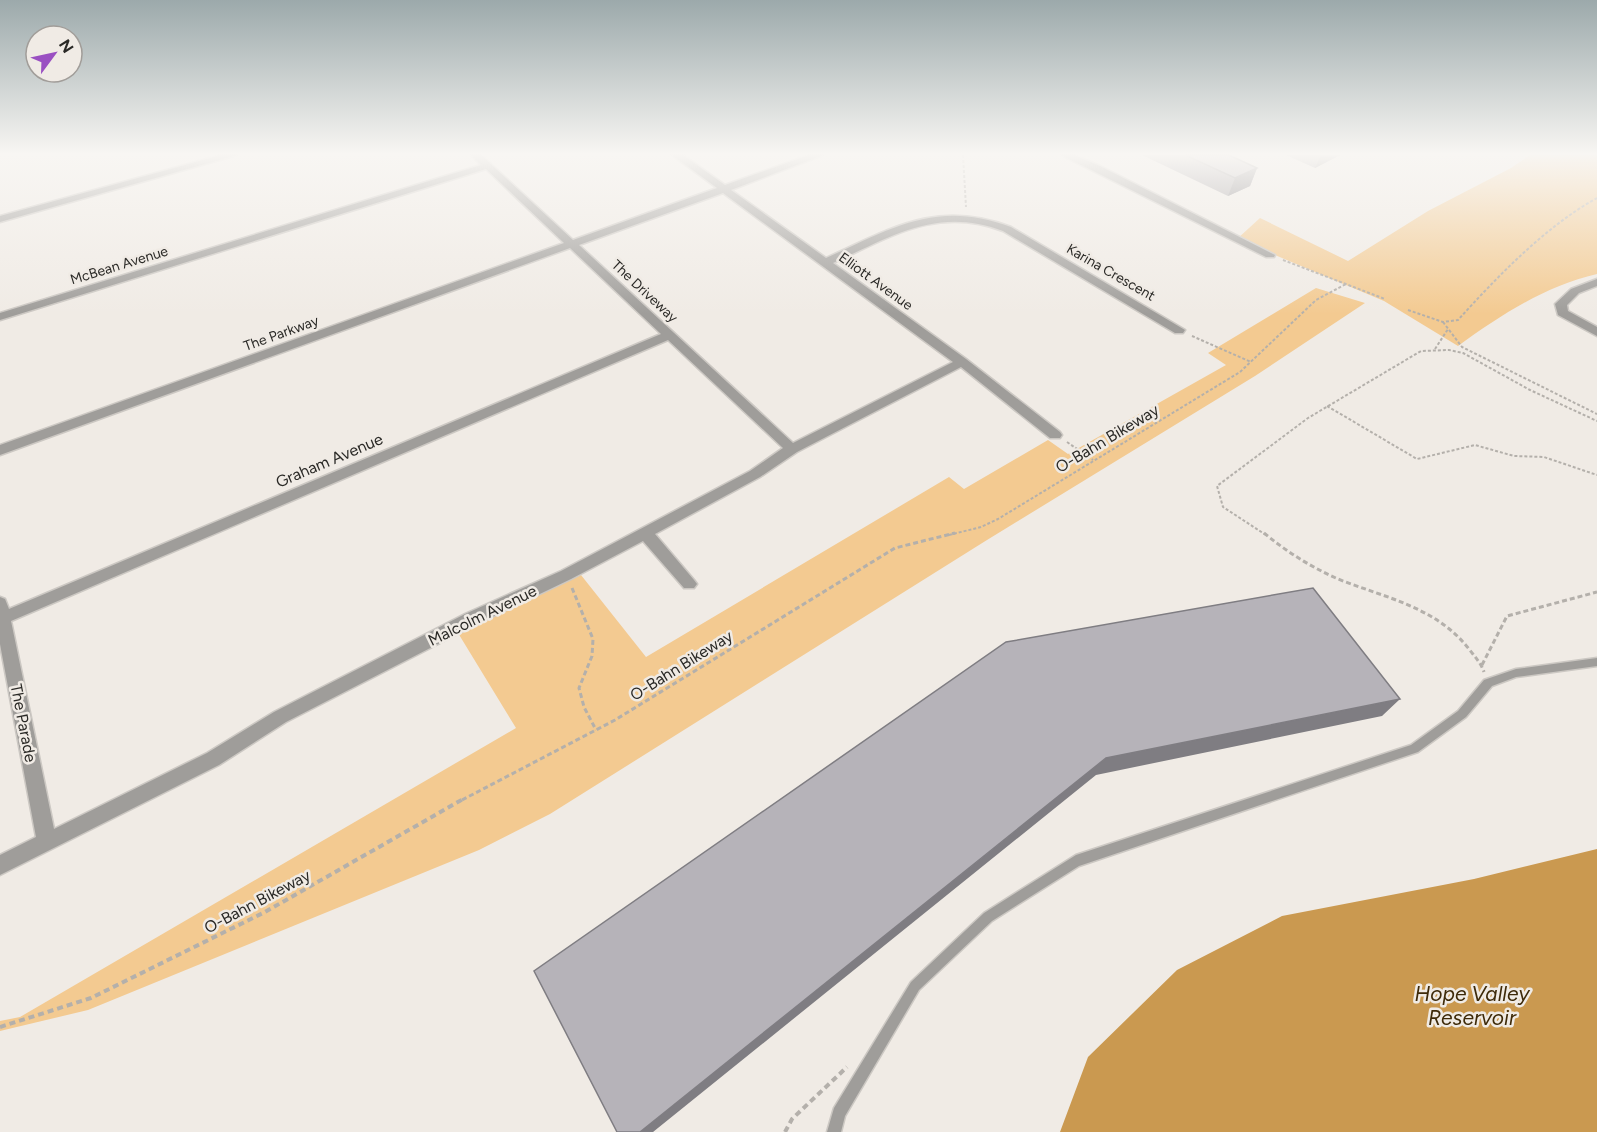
<svg xmlns="http://www.w3.org/2000/svg" width="1597" height="1132" viewBox="0 0 1597 1132" font-family="Figtree,sans-serif">
  <rect width="100%" height="100%" fill="#f0ebe5"/>
  <g fill="#f3ca91">
    <path d="M 1530,155 L 1597,155 L 1597,274 C 1545,286 1501,315 1458,346 L 1384,301 L 1237,239 L 1260,218 L 1348,261 L 1428,211 L 1511,168 Z"/>
    <polygon points="1316,288 1365,303 1255,376 987,540 550,814 479,850 88,1010 0,1031 0,1021 20,1017 516,728 458,633 581,575 646,657 949,477 964,489 1048,440 1068,454 1226,365 1208,353"/>
  </g>
  <polygon fill="#ca9950" points="1597,849 1597,1132 1060,1132 1088,1057 1177,970 1282,916 1474,879"/>
  <g fill="none" stroke-linecap="round" stroke-linejoin="round">
    <defs>
      <polygon id="lane" points="1597,658 1597,666 1516,677 1492,686 1466,717 1418,752 1079,866 992,921 919,990 845,1116 841,1132 827,1132 834,1108 911,982 984,913 1076,855 1411,745 1458,711 1484,680 1516,669"/>
      <g id="street">
        <polygon points="221,155 237,155 0,222 0,216"/>
        <path d="M 471,155 L 481,155 L 573,240 L 717,188 L 672,155 L 683,155 L 725,185 L 809,155 L 823,155 L 731,190 L 826,258 C 892,228 937,199 1011,227 L 1185,330 L 1183,333 L 1175,333 L 1003,231 C 938,206 892,236 833,263 L 966,359 L 1060,432 L 1062,435 L 1060,438 L 1050,438 L 961,367 L 797,452 L 760,477 L 655,534 L 694,580 L 697,584 L 694,588 L 684,588 L 643,541 L 571,579 L 477,624 L 286,722 L 219,765 L 0,875 L 0,855 L 36,837 L 0,644 L 0,597 L 5,599 L 9,609 L 661,334 L 570,248 L 0,455 L 0,445 L 564,243 L 486,169 L 0,320 L 0,313 L 481,165 ZM 723,193 L 953,362 L 793,443 L 579,245 ZM 668,340 L 783,448 L 750,471 L 561,571 L 465,614 L 274,712 L 207,753 L 54,829 L 11,621 Z"/>
        <polygon points="1061,155 1074,155 1100,166 1275,255 1274,257 1266,257"/>
        <polygon points="1597,279 1597,286 1579,293 1567,305 1568,311 1597,327 1597,336 1558,315 1555,304 1571,289"/>
      </g>
    </defs>
    <use href="#lane" stroke="#ccc8c3" stroke-width="3"/>
    <use href="#street" stroke="#ccc8c3" stroke-width="3"/>
    <g stroke="#b4b0ab" stroke-width="2" stroke-dasharray="3 2" stroke-linecap="butt">
      <polyline points="963,155 966,207"/>
      <polyline points="1283,260 1385,299"/>
      <path d="M 1408,310 L 1443,322 L 1458,320 C 1497,277 1546,226 1597,198"/>
      <polyline points="1443,322 1462,347 1597,414"/>
      <polyline points="1192,336 1251,362"/>
      <polyline points="1435,349 1448,329"/>
      <polyline points="1327,406 1417,459 1475,445 1514,456 1544,457 1597,475"/>
      <polyline points="1067,442 1093,460"/>
      <polyline points="949,535 981,527 998,519 1240,372 1316,300 1346,284"/>
      <polyline points="1266,535 1223,507 1217,486 1308,418 1421,351 1449,350 1463,353 1530,390 1597,421"/>
    </g>
    <g stroke="#b4b0ab" stroke-width="3" stroke-dasharray="5 3" stroke-linecap="butt">
      <path d="M 1264,533 C 1287,552 1311,567 1338,579 C 1386,598 1436,607 1469,649 C 1475,657 1481,663 1484,672"/>
      <polyline points="572,588 593,639 592,656 579,688 584,707 596,730"/>
      <polyline points="1482,665 1507,616 1597,592"/>
      <polyline points="462,800 615,720 895,548 955,533"/>
    </g>
    <g stroke="#b4b0ab" stroke-width="4" stroke-dasharray="6 4" stroke-linecap="butt">
      <polyline points="0,1027 91,998 265,912 465,798"/>
      <polyline points="785,1132 792,1119 847,1067"/>
    </g>
    <use href="#lane" fill="#9f9d9a" fill-rule="evenodd"/>
    <use href="#street" fill="#9f9d9a" fill-rule="evenodd"/>
  </g>
  <g fill="#9d9a9f">
    <polygon points="1142,155 1229,155 1257,168 1250,186 1228,196"/>
    <polygon points="1286,155 1340,155 1315,168"/>
  </g>
  <g fill="#7f7d82">
    <polygon points="1321,155 1340,155 1315,168"/>
    <polygon points="1257,168 1250,186 1228,196 1235,178"/>
    <polygon points="1400,699 1382,716 1096,775 653,1132 640,1132 1106,758"/>
  </g>
  <g fill="#b6b3b9" stroke="#7f7d82" stroke-width="1.5">
    <polygon points="1185,155 1229,155 1257,168 1235,178"/>
    <polygon points="1313,588 1400,699 1106,758 640,1132 617,1132 534,971 1006,642"/>
  </g>
  <linearGradient id="sky" x2="0" y2="1"><stop stop-color="#9ca9ab"/><stop offset="0.49" stop-color="#f8f6f3"/><stop offset="1" stop-color="#f8f6f3" stop-opacity="0"/></linearGradient>
  <rect width="1597" height="314" fill="url(#sky)"/>
  <g text-anchor="middle" stroke-width="5" stroke-linejoin="round" paint-order="stroke">
    <g font-size="14" fill="#2a2926" stroke="#f0ebe5">
      <text transform="translate(119 265) rotate(-17)" y="5">McBean Avenue</text>
      <text transform="translate(1111 272) rotate(30)" y="5">Karina Crescent</text>
      <text transform="translate(876 281) rotate(36)" y="5">Elliott Avenue</text>
      <text transform="translate(645 291) rotate(43)" y="5">The Driveway</text>
      <text transform="translate(281 333) rotate(-20)" y="5">The Parkway</text>
    </g>
    <g font-size="16" fill="#2a2926" stroke="#f0ebe5">
      <text transform="translate(1107 438) rotate(-31)" y="6">O-Bahn Bikeway</text>
      <text transform="translate(329 460) rotate(-23)" y="6">Graham Avenue</text>
      <text transform="translate(482 615) rotate(-26)" y="6">Malcolm Avenue</text>
      <text transform="translate(681 665) rotate(-32)" y="6">O-Bahn Bikeway</text>
      <text transform="translate(24 723) rotate(79)" y="6">The Parade</text>
      <text transform="translate(257 901) rotate(-28)" y="6">O-Bahn Bikeway</text>
    </g>
    <g font-size="21" font-style="italic" fill="#3e2a09" stroke="#f0ebe5">
      <text x="1472" y="1001">Hope Valley<tspan x="1472" dy="24">Reservoir</tspan></text>
    </g>
  </g>
  <g transform="translate(54 54) rotate(57)"><circle r="28" fill="#f0ebe5" stroke="#a19d99" stroke-width="1.5"/>
  <path d="M0-4.5L10 22L0 15L-10 22Z" fill="#9a50c2"/>
  <text y="-9" font-size="16" font-weight="bold" text-anchor="middle" fill="#2a2926">N</text>
  </g>
</svg>
